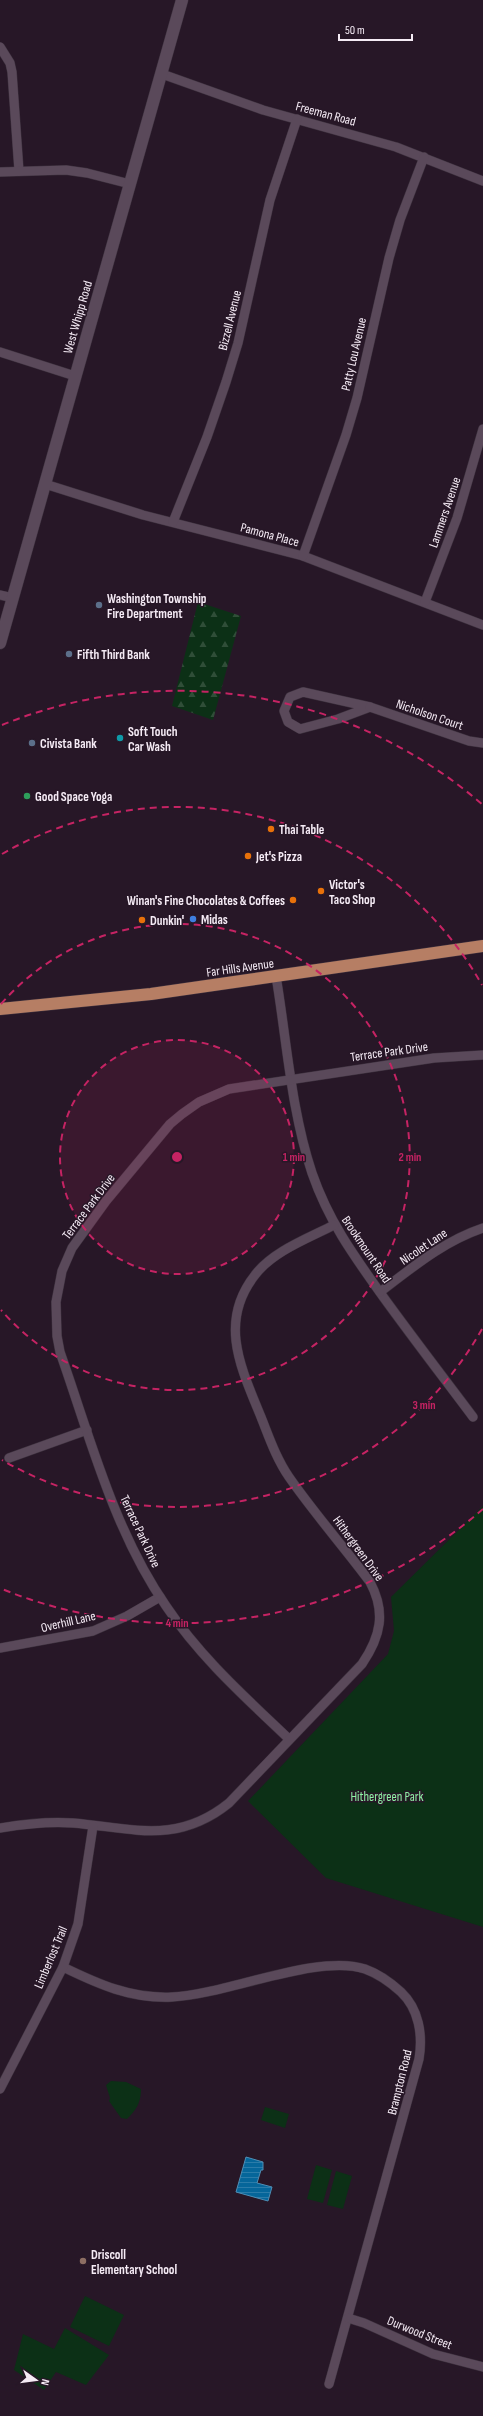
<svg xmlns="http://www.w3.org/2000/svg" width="483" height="2416" viewBox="0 0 483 2416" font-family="'Sofia Sans Condensed',sans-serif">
  <defs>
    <pattern id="forest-firs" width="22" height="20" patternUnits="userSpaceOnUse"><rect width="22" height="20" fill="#0c3016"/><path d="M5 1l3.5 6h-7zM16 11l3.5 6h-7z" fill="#304e38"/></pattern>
    <pattern id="water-rules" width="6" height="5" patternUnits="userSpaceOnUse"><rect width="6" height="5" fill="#06669a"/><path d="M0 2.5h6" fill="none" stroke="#2b7ca9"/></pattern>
  </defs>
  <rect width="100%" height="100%" fill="#271727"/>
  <polygon fill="url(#forest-firs)" points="198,602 241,616 213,720 172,706"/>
  <g fill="#0c3016">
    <polygon points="483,1506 483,1927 326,1878 248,1801 388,1654 394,1631 391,1597"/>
    <path d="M 111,2081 L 126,2082 L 141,2089 C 141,2103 136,2110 127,2119 L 121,2118 L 109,2101 L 110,2098 L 106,2085 Z"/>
    <polygon points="265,2107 289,2114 285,2128 261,2120"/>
    <polygon points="316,2165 332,2170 323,2203 307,2199"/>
    <polygon points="336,2171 352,2176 343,2209 327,2205"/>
    <polygon points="85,2296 124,2315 109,2346 70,2327"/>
    <polygon points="65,2328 109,2355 86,2385 56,2372 44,2390 14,2370 23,2334 54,2349"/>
  </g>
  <polygon fill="url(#water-rules)" stroke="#4e8eb5" points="246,2157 263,2162 263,2170 261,2170 257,2183 272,2187 268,2201 236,2192"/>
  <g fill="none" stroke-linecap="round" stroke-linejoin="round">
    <defs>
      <g id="street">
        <polyline points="0,47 10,63 12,72 19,171"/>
        <polyline points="162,74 263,110 396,147 483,181"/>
        <polyline points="0,172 66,170 87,173 130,184"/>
        <polyline points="0,352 75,376"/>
        <polyline points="45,484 143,515 303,556 483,625"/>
        <polyline points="173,522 207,437 226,382 238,343 270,200 297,119"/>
        <polyline points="303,556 346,435 357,398 389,258 400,220 424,157"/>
        <polyline points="0,595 13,598"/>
        <polyline points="425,602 457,518 483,429"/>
        <polygon points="303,692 370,707 338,719 300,729 288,722 284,711 290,697"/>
        <polyline points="370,707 469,741 483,743"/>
        <path d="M 276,976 C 287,1042 291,1110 312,1173 C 329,1222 354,1256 384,1298 C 413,1338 443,1377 473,1417"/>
        <path d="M 380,1292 C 413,1267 444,1241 483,1228"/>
        <polyline points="9,1458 87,1430"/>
        <polyline points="0,1648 93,1631 127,1616 160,1597"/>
        <path d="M 289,1739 C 245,1697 200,1657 166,1606 C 114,1531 90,1437 60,1352 L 57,1336 L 56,1302 L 62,1271 L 72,1248 L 106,1201 L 170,1124 L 182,1114 L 199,1102 L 229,1089 L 434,1058 L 483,1055"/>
        <path d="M 0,1828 C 24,1824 48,1821 73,1823 C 133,1828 177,1845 229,1803 L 362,1664 C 381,1636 386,1612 370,1582 C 344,1547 314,1513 289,1477 C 276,1458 269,1437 261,1417 C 241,1368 218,1322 255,1275 C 273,1251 309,1238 334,1225"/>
        <path d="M 63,1967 C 98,1984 131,1999 172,1997 C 225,1995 318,1953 365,1969 C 379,1974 390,1982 401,1992 C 419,2009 423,2035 419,2059 L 329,2384"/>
        <polyline points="0,2089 63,1967 78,1924 93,1826"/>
        <polyline points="348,2318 364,2323 433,2354 483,2367"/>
      </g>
      <polyline id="secondary" points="0,643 182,0"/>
      <polyline id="primary" points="0,1009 151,994 483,946"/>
    </defs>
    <use href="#street" stroke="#3d313e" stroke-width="10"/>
    <use href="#secondary" stroke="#3d313e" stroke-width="13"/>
    <use href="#primary" stroke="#3d313e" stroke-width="13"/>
    <use href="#street" stroke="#5a495a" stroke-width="9"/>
    <use href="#secondary" stroke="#5a495a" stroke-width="12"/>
    <use href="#primary" stroke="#b67e64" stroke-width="12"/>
  </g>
  <circle cx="177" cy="1157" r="117" fill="#c52363" fill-opacity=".12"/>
  <g fill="none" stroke="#c52363" stroke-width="2" stroke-dasharray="7 5">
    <circle cx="177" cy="1157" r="117"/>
    <path d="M1 1004A233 233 0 1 1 1 1310"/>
    <path d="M482 1329A350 350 0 0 1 2 1460M2 854A350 350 0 0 1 482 985"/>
    <path d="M483 1509A466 466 0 0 1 2 1589M2 725A466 466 0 0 1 483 805"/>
  </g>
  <g fill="#5c6f8a" stroke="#271727" stroke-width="1.5">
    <circle cx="99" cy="605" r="4"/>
    <circle cx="69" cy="654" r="4"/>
    <circle cx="32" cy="743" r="4"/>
  </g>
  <circle fill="#0f9aa8" stroke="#271727" stroke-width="1.5" cx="120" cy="738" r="4"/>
  <circle fill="#2e9e5b" stroke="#271727" stroke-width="1.5" cx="27" cy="796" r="4"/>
  <g fill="#e8710a" stroke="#271727" stroke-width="1.5">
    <circle cx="271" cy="829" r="4"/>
    <circle cx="248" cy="856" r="4"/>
    <circle cx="321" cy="891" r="4"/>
    <circle cx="293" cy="900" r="4"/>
    <circle cx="142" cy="920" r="4"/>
  </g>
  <circle fill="#3f7fe0" stroke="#271727" stroke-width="1.5" cx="193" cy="919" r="4"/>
  <circle fill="#8d6e63" stroke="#271727" stroke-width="1.5" cx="83" cy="2261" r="4"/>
  <g text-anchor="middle" stroke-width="3" stroke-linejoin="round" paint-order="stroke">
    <g font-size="13" fill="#f5ebf5" stroke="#271727">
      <text transform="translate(326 113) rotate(15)" y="5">Freeman Road</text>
      <text transform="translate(77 317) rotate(-74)" y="5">West Whipp Road</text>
      <text transform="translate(229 320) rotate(-76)" y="5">Bizzell Avenue</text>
      <text transform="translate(353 354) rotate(-77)" y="5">Patty Lou Avenue</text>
      <text transform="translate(444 512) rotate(-71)" y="5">Lammers Avenue</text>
      <text transform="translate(270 534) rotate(15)" y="5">Pamona Place</text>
      <text transform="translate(430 714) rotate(19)" y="5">Nicholson Court</text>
      <text transform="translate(240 967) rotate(-8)" y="5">Far Hills Avenue</text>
      <text transform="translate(389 1051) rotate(-8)" y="5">Terrace Park Drive</text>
      <text transform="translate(88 1206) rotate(-53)" y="5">Terrace Park Drive</text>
      <text transform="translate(423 1246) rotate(-34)" y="5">Nicolet Lane</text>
      <text transform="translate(367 1249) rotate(56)" y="5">Brookmount Road</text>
      <text transform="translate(141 1531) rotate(65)" y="5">Terrace Park Drive</text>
      <text transform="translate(359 1548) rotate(54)" y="5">Hithergreen Drive</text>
      <text transform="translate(68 1621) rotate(-13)" y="5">Overhill Lane</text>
      <text transform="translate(50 1957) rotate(-67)" y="5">Limberlost Trail</text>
      <text transform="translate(399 2082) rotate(-76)" y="5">Brampton Road</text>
      <text transform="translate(420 2332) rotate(22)" y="5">Durwood Street</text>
    </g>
    <g font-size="13" font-weight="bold" fill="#f5ebf5" stroke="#271727" text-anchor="start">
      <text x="107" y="603">Washington Township<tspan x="107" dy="15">Fire Department</tspan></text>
      <text x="77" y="659">Fifth Third Bank</text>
      <text x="128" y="736">Soft Touch<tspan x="128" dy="15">Car Wash</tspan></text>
      <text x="40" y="748">Civista Bank</text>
      <text x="35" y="801">Good Space Yoga</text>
      <text x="279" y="834">Thai Table</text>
      <text x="256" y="861">Jet's Pizza</text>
      <text x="329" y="889">Victor's<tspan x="329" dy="15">Taco Shop</tspan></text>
      <text x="285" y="905" text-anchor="end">Winan's Fine Chocolates &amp; Coffees</text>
      <text x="201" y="924">Midas</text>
      <text x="150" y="925">Dunkin'</text>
      <text x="91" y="2259">Driscoll<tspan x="91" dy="15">Elementary School</tspan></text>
    </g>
    <g font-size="13" fill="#8ff2a5" stroke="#271727">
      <text x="387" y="1801">Hithergreen Park</text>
    </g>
  </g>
  <circle cx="177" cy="1157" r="6" fill="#c52363" stroke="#271727" stroke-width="2"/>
  <g font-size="12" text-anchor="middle" font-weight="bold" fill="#c52363" stroke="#271727" stroke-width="3" stroke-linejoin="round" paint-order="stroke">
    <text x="294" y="1161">1 min</text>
    <text x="410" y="1161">2 min</text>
    <text x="424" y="1409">3 min</text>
    <text x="177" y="1627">4 min</text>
  </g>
  <g transform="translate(36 2380) rotate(104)" stroke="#271727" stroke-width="3" paint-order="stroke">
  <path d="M0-3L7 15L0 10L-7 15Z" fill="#f5ebf5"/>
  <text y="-6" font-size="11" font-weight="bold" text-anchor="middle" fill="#f5ebf5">N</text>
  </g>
  <path d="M339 34v6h73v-6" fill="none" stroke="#f5ebf5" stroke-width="2"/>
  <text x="345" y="34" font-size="12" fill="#f5ebf5" stroke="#271727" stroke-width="3" paint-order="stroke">50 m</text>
</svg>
